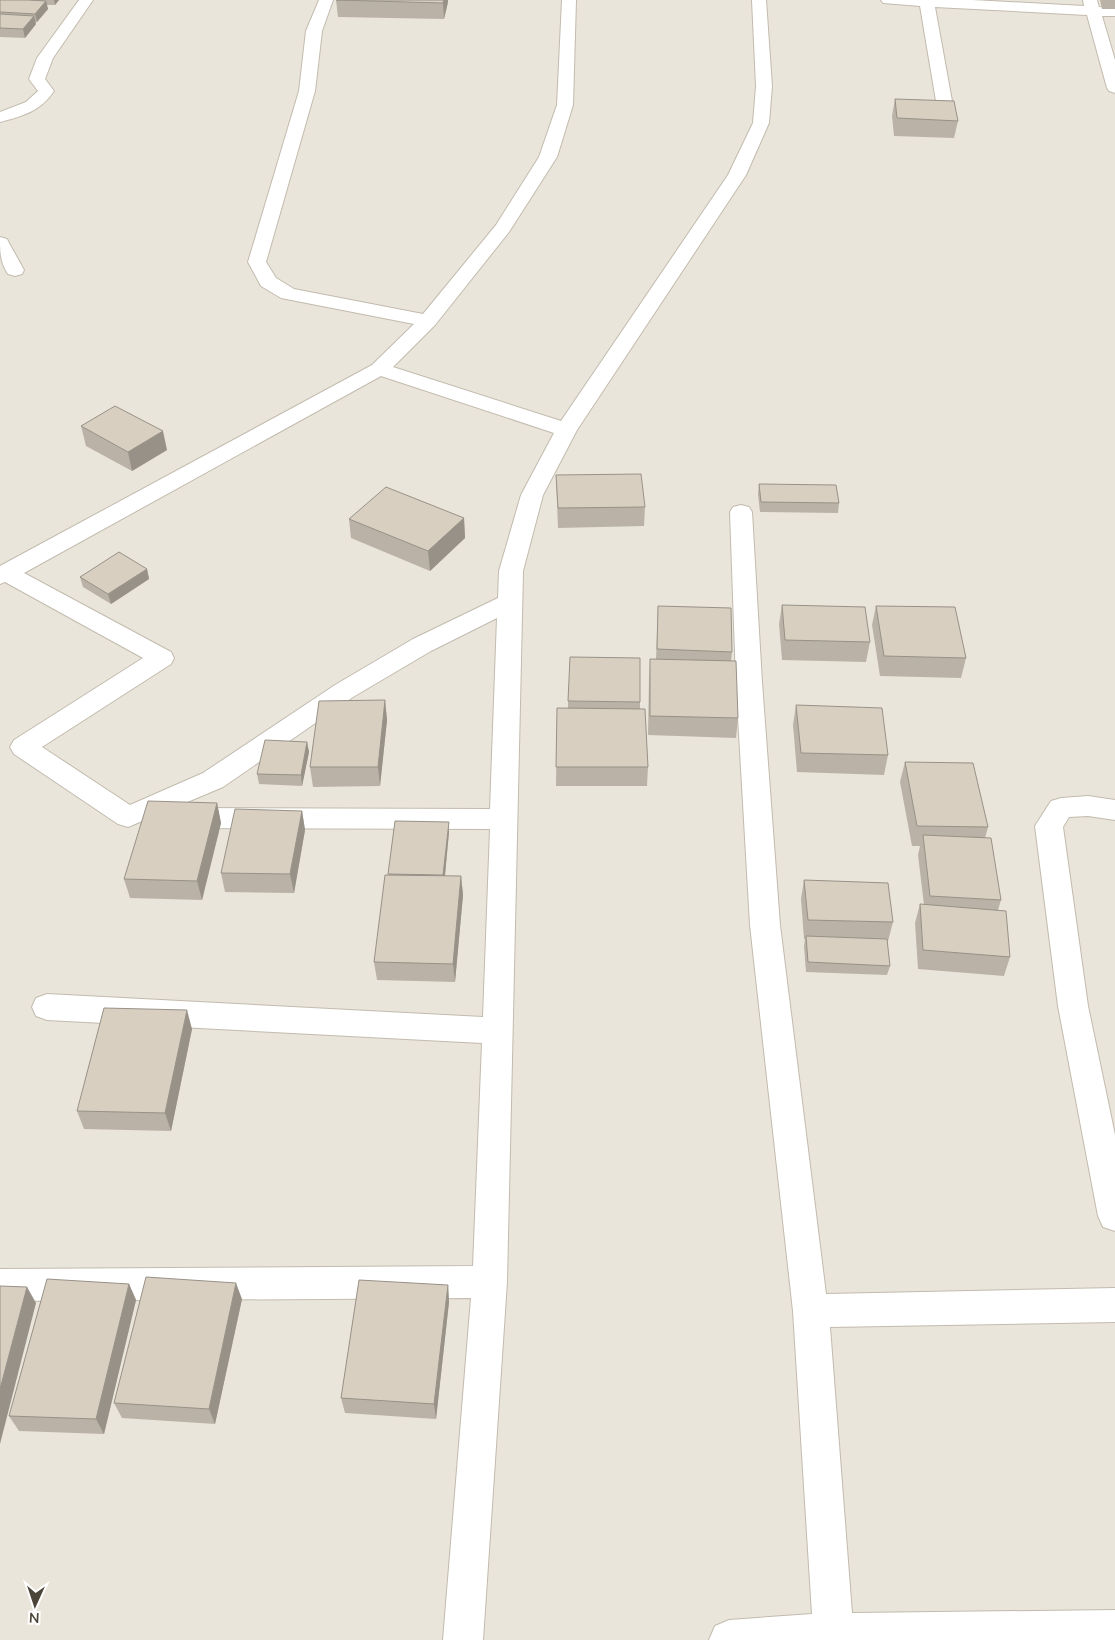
<svg xmlns="http://www.w3.org/2000/svg" width="1115" height="1640" viewBox="0 0 1115 1640" font-family="Mulish,sans-serif">
  <rect width="100%" height="100%" fill="#f6f3ec"/>
  <rect fill="#eae5da" x="0" y="0" width="1115" height="1640"/>
  <g fill="none" stroke-linecap="round" stroke-linejoin="round">
    <defs>
      <g id="minor">
        <path d="M 79,0 L 93,0 L 53,58 L 45,79 L 54,91 C 41,111 23,116 0,122 L 0,112 L 26,102 L 38,91 L 29,79 L 37,58 Z"/>
        <path d="M 319,0 L 333,0 L 322,31 L 315,91 L 266,262 L 276,278 L 294,289 L 423,314 L 496,225 L 539,157 L 557,105 L 562,0 L 576,0 L 573,105 L 557,157 L 509,232 L 435,325 L 393,367 L 561,421 L 728,175 L 753,123 L 756,86 L 752,0 L 766,0 L 772,86 L 769,123 L 746,175 L 577,430 L 543,495 L 523,571 L 507,1282 L 483,1640 L 443,1640 L 471,1298 L 0,1301 L 0,1269 L 473,1266 L 482,1043 L 47,1020 L 36,1016 L 32,1007 L 36,998 L 47,994 L 483,1017 L 490,829 L 182,828 L 172,825 L 168,818 L 172,811 L 182,808 L 490,809 L 497,618 L 431,651 L 353,697 L 223,787 L 128,827 L 118,824 L 14,754 L 10,747 L 14,740 L 143,658 L 5,582 L 0,584 L 0,566 L 372,365 L 414,324 L 281,298 L 261,286 L 248,262 L 299,91 L 306,31 ZM 381,376 L 554,433 L 521,495 L 499,571 L 498,598 L 413,639 L 335,685 L 203,773 L 130,805 L 42,747 L 171,664 L 174,658 L 171,652 L 24,573 Z"/>
        <polygon points="881,0 972,0 1084,6 1083,0 1097,0 1099,7 1115,8 1115,16 1102,16 1115,60 1115,93 1109,91 1107,88 1087,15 935,7 952,101 950,104 938,104 936,101 920,6 883,3"/>
        <path d="M 0,237 L 7,239 L 9,243 L 24,270 L 22,274 L 15,276 L 8,274 C 0,262 0,252 0,237 Z"/>
        <polygon points="741,505 749,507 752,512 762,682 780,925 826,1294 1115,1288 1115,1322 830,1327 852,1613 1115,1610 1115,1640 709,1640 715,1626 729,1620 812,1614 793,1311 750,925 736,682 730,512 733,507"/>
        <polygon points="1088,796 1115,800 1115,820 1088,816 1069,817 1063,827 1088,1006 1115,1135 1115,1231 1103,1227 1098,1216 1058,1006 1035,826 1051,801 1061,798"/>
      </g>
    </defs>
    <use href="#minor" stroke="#c2bbae" stroke-width="2"/>
    <use href="#minor" fill="#fff" fill-rule="evenodd"/>
  </g>
  <g fill="#bab2a6">
    <polygon points="0,0 59,0 55,5 47,5 48,9 37,22 35,22 36,24 25,38 0,37"/>
    <polygon points="336,0 448,2 444,19 338,17"/>
    <polygon points="1100,0 1115,0 1115,9 1102,9"/>
    <polygon points="895,99 958,121 954,138 894,136 892,116"/>
    <polygon points="81,426 167,450 132,471 86,446"/>
    <polygon points="556,475 645,507 644,526 558,528"/>
    <polygon points="759,484 839,503 838,513 760,512 758,494"/>
    <polygon points="464,518 465,538 430,571 351,538 349,519"/>
    <polygon points="147,569 149,579 111,604 83,587 80,577"/>
    <polygon points="782,605 870,642 866,662 782,660 779,624"/>
    <polygon points="658,606 732,652 731,661 738,718 736,738 648,735 649,679 650,659 656,659"/>
    <polygon points="876,606 966,658 961,678 880,676 872,625"/>
    <polygon points="385,700 387,720 380,786 313,787 310,767"/>
    <polygon points="568,701 640,702 640,709 648,767 647,786 556,786 557,708 568,708"/>
    <polygon points="796,705 888,755 884,775 797,772 793,725"/>
    <polygon points="307,742 309,752 302,786 259,784 257,774"/>
    <polygon points="905,762 988,827 985,838 1001,900 998,910 1010,957 1004,976 918,969 915,923 920,904 924,905 918,855 920,846 912,846 900,782"/>
    <polygon points="217,803 221,823 202,900 130,898 124,879"/>
    <polygon points="302,811 305,830 294,893 225,892 221,873"/>
    <polygon points="449,832 445,876 461,876 463,895 455,982 377,980 374,962 388,875"/>
    <polygon points="804,880 893,922 888,941 887,941 890,966 887,975 806,972 804,946 805,939 804,939 801,899"/>
    <polygon points="192,1029 171,1131 84,1129 77,1111"/>
    <polygon points="129,1284 136,1300 104,1434 19,1431 9,1416"/>
    <polygon points="448,1285 449,1302 436,1419 345,1413 341,1398"/>
    <polygon points="242,1299 215,1424 122,1418 114,1403"/>
  </g>
  <g fill="#979187">
    <polygon points="54,0 59,0 55,5"/>
    <polygon points="444,0 448,0 448,2 444,19 443,3"/>
    <polygon points="46,1 48,9 37,22 35,14"/>
    <polygon points="34,16 36,24 25,38 23,29"/>
    <polygon points="163,431 167,450 132,471 128,452"/>
    <polygon points="464,518 465,538 430,571 428,551"/>
    <polygon points="147,569 149,579 111,604 108,594"/>
    <polygon points="385,700 387,720 380,786 378,767"/>
    <polygon points="307,742 309,752 302,786 301,775"/>
    <polygon points="217,803 221,823 202,900 197,881"/>
    <polygon points="302,811 305,830 294,893 290,874"/>
    <polygon points="449,822 449,832 444,885 443,875"/>
    <polygon points="461,876 463,895 455,982 453,964"/>
    <polygon points="187,1010 192,1029 171,1131 165,1113"/>
    <polygon points="236,1283 242,1299 215,1424 209,1409"/>
    <polygon points="129,1284 136,1300 104,1434 96,1419"/>
    <polygon points="448,1285 449,1302 436,1419 434,1404"/>
    <polygon points="27,1287 36,1303 0,1444 0,1389"/>
  </g>
  <g fill="#d8cfc1" stroke="#979187">
    <polygon points="0,0 28,0 46,1 35,14 0,12"/>
    <polygon points="336,0 444,0 443,3"/>
    <polygon points="0,14 34,16 23,29 0,28"/>
    <polygon points="895,99 954,101 958,121 897,118"/>
    <polygon points="115,406 163,431 128,452 81,426"/>
    <polygon points="641,474 645,507 558,508 556,475"/>
    <polygon points="759,484 836,485 839,503 761,502"/>
    <polygon points="386,487 464,518 428,551 349,519"/>
    <polygon points="119,552 147,569 108,594 80,577"/>
    <polygon points="782,605 865,607 870,642 785,640"/>
    <polygon points="658,606 731,608 732,652 657,649"/>
    <polygon points="876,606 955,607 966,658 884,656"/>
    <polygon points="570,657 640,658 640,702 568,701"/>
    <polygon points="650,659 736,661 738,718 650,716"/>
    <polygon points="385,700 378,767 310,767 319,701"/>
    <polygon points="796,705 882,708 888,755 801,753"/>
    <polygon points="557,708 645,709 648,767 556,767"/>
    <polygon points="265,740 307,742 301,775 257,774"/>
    <polygon points="905,762 973,763 988,827 917,826"/>
    <polygon points="148,801 217,803 197,881 124,879"/>
    <polygon points="235,809 302,811 290,874 221,873"/>
    <polygon points="395,821 449,822 443,875 388,874"/>
    <polygon points="923,835 991,838 1001,900 930,896"/>
    <polygon points="385,875 461,876 453,964 374,962"/>
    <polygon points="804,880 888,883 893,922 808,920"/>
    <polygon points="920,904 1006,911 1010,957 923,950"/>
    <polygon points="806,936 887,939 890,966 808,962"/>
    <polygon points="104,1008 187,1010 165,1113 77,1111"/>
    <polygon points="146,1277 236,1283 209,1409 114,1403"/>
    <polygon points="47,1279 129,1284 96,1419 9,1416"/>
    <polygon points="359,1280 448,1285 434,1404 341,1398"/>
    <polygon points="0,1286 27,1287 0,1389"/>
  </g>
  <g transform="translate(35 1605) rotate(183)" stroke="#ffffff" stroke-width="4" paint-order="stroke">
  <path d="M0-4L9 19L0 12L-9 19Z" fill="#4b4439"/>
  <text y="-8" font-size="14" font-weight="bold" text-anchor="middle" fill="#4b4439">N</text>
  </g>
</svg>
